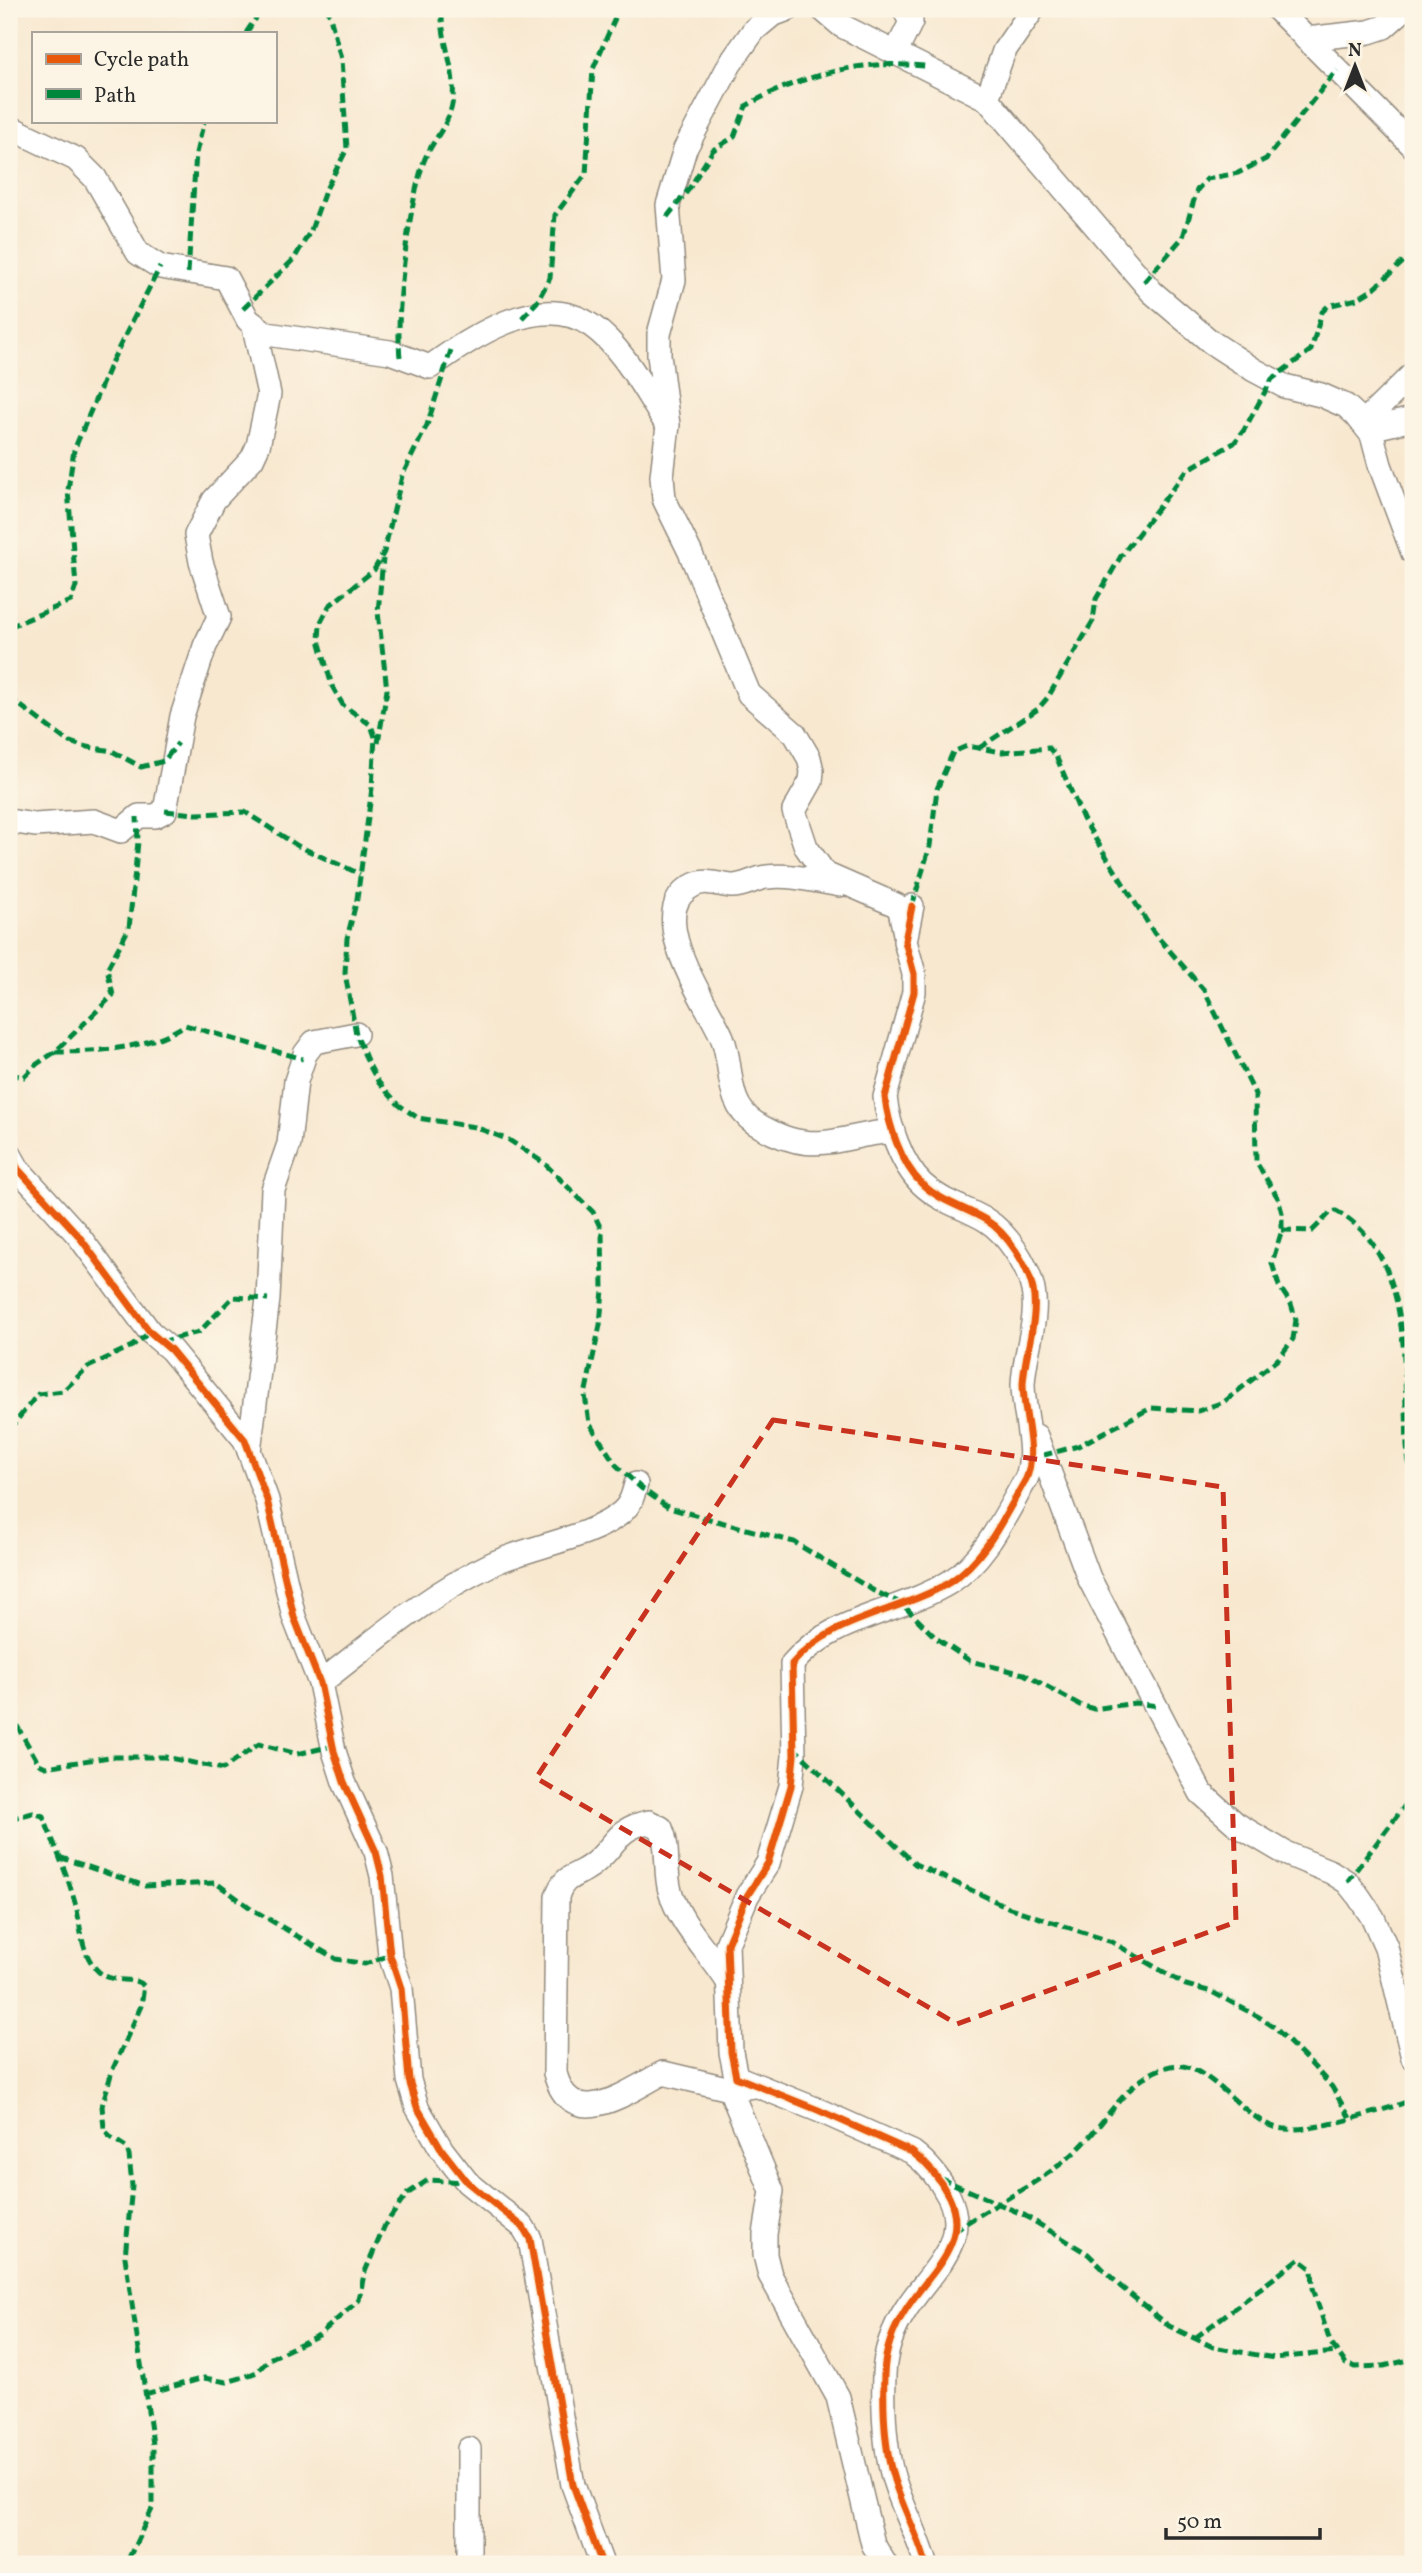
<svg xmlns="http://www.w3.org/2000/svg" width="1422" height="2573" viewBox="0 0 1422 2573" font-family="Vollkorn,serif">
  <rect width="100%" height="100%" fill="#fcf5e5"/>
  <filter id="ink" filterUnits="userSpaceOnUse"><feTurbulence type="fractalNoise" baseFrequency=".0143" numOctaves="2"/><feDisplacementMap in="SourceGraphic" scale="14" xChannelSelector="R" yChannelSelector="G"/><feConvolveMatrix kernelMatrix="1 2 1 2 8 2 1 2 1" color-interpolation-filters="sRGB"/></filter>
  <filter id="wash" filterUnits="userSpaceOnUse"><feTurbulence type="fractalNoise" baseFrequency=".00686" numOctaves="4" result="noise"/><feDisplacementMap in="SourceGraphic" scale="28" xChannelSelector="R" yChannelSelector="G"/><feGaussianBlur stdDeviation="1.57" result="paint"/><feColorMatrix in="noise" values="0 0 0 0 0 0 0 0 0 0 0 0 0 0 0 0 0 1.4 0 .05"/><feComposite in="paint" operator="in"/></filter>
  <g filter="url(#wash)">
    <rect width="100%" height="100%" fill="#f8e8d0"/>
  </g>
  <g filter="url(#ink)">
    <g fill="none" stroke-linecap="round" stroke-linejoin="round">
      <defs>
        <g id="minor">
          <polyline points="788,9 772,15 754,30 730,64 685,149 668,205 674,280 659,334 659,355 668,425 662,476 664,499 690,552 749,694 795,734 809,758 812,771 811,781 794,811 806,847 825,874 896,905 900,910 905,934"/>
          <polyline points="822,9 842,26 987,99 1152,292 1211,342 1254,370 1284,386 1321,395 1346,406 1357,416 1372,435 1380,465 1413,553"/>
          <polyline points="1277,9 1413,146"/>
          <polyline points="1306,39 1369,32 1384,27 1404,9"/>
          <polyline points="896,52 911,22 904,9"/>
          <polyline points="987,99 1004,51 1033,9"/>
          <path d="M 9,127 L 76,159 L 95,178 L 138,253 L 160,267 L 226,278 L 248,320 L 267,334 L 390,352 L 430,367 C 471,338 541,289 592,326 C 623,348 643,388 664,420"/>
          <polyline points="1363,423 1413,374"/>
          <polyline points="1369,429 1413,419"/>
          <polyline points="9,821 35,825 94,821 121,831 139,816 155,816 165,811 182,716 205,646 219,617 201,562 196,535 214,500 252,459 258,446 269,394 254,327"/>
          <path d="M 840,885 C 816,881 791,874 767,877 C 755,878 743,887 731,886 C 719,885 707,879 694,885 C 640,911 708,1004 722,1037 C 734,1066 724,1103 755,1123 C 812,1159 835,1136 893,1131"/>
          <path d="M 912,906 L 905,941 L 914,974 L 914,992 L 885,1097 C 888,1124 901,1164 922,1184 C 941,1202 964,1207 986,1220 C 1007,1233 1028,1265 1033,1290 C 1039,1320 1024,1354 1023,1384 C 1023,1414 1038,1452 1026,1479 C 1005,1515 986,1559 950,1582 C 900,1613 832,1616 792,1664 L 794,1756 L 791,1786 L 768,1863 L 747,1896 L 727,1944 L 731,2052 L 736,2077 L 818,2110 L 912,2152 C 928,2164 940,2179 949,2197 C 971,2243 928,2274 906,2309 C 893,2329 885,2350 884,2374 C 883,2407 884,2448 894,2480 C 903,2509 918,2535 926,2564"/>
          <polyline points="9,1153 18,1169 78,1235 150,1332 171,1350 245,1440 267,1500 294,1617 320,1683 334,1751 344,1782 376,1852 382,1876 390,1955 401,1988 409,2080 417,2107 442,2150 467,2182 523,2227 530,2239 573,2485 602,2564"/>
          <polyline points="1036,1436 1089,1578 1201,1793 1236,1824 1285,1853 1331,1872 1347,1882 1359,1897 1373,1918 1386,1947 1413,2058"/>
          <polyline points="249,1451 268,1299 273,1190 289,1144 296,1081 305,1054 314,1042 356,1034"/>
          <path d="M 320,1683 C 376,1640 428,1594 492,1564 C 528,1547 594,1537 622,1512 C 631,1504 633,1495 636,1484"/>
          <path d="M 728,1982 C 710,1953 680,1925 670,1891 C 664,1870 670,1848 661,1828 L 649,1822 C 615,1828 616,1847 592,1865 C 576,1877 563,1875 557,1897 L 555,2073 C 571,2135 628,2091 663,2073 L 730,2089 L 754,2086"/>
          <polyline points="730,2089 772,2191 765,2234 765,2255 770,2275 838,2397 873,2544 885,2564"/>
          <polyline points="469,2449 469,2564"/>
        </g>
      </defs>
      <use href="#minor" stroke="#928a7e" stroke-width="26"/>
      <use href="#minor" stroke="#fff" stroke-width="23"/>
      <g stroke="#00873e" stroke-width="5" stroke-dasharray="10 5" stroke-linecap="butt">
        <polyline points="246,33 262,9"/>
        <path d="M 667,217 L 689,189 L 713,150 L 734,137 L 746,106 C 781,85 835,67 876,65 C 892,64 909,65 925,66"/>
        <polyline points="188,273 196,153 204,121"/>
        <polyline points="1144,282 1183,237 1197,190 1207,179 1238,173 1266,159 1337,70"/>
        <polyline points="243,309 294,259 311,230 325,191 347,149 341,59 328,9"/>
        <polyline points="522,318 537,302 550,278 555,215 586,174 593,69 619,9"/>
        <polyline points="451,350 427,425 402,476 384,552 374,570 329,606 320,624 319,640 332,686 343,705 371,725 375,737 372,788 357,899 347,938 345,973 356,1034 368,1063 379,1083 399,1105 418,1118 475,1127 509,1140 544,1163 593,1212 602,1231 603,1289 600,1325 585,1395 589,1423 616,1465 641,1488 669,1508 794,1542 874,1591 901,1603 936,1638 970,1661 1024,1674 1080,1705 1094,1709 1135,1703 1158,1706"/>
        <path d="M 400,357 C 395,313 409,203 424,161 C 431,143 446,128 451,109 C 460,76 440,42 442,9"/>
        <polyline points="9,627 71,601 76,586 68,490 74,450 111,363 160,267"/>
        <polyline points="9,697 67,741 82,746 112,751 141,767 164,761 178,743"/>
        <polyline points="378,743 387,690 378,612 383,559"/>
        <polyline points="979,748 1038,709 1048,697 1093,621 1096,599 1121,556 1187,470 1234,443 1244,430 1272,379 1311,350 1322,312 1328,306 1357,299 1372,290 1413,253"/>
        <polyline points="165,811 196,814 245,812 298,846 360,874"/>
        <polyline points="912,906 930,846 937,789 953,752 967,746 1002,752 1049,748 1056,756 1083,819 1154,933 1204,990 1255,1094 1256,1162 1278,1198 1282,1213 1282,1230 1272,1263 1279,1286 1291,1304 1296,1320 1293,1339 1278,1359 1224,1402 1198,1411 1151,1408 1078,1446 1044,1455"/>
        <path d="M 55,1052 C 97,1052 148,1049 185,1025 L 303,1059"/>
        <polyline points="9,1074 24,1077 37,1064 55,1052 113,995 107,969 129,928 138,842 137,817"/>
        <path d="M 1282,1230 L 1312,1231 L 1331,1212 L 1336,1211 C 1404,1248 1404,1340 1406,1408 C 1407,1430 1405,1456 1413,1477"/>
        <polyline points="161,1342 199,1332 233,1297 268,1299"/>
        <polyline points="9,1430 38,1394 63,1391 88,1367 132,1346 150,1332"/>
        <polyline points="9,1712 39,1764 46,1767 109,1757 165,1757 223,1769 259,1744 297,1754 333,1746"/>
        <polyline points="793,1747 915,1864 1010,1908 1112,1942 1186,1985 1212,1992 1259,2017 1274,2027 1314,2067 1332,2087 1350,2118"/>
        <path d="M 9,1819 L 33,1813 L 43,1816 C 54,1844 67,1873 75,1903 C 82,1926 79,1949 96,1969 C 112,1987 133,1974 144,1986 L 141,2006 L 112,2071 L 102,2106 L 104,2128 L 109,2136 L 126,2147 L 129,2155 L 132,2186 L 125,2257 L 153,2444 L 153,2507 L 126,2564"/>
        <polyline points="59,1857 145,1886 216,1883 255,1911 336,1959 365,1964 390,1955"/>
        <polyline points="1347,1882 1413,1795"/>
        <polyline points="1411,2049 1413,2050"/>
        <polyline points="940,2178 1024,2215 1088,2254 1120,2286 1169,2326 1213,2347 1274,2358 1337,2352"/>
        <path d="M 954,2231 C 995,2203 1052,2178 1085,2142 C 1110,2115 1132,2074 1171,2066 C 1205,2059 1242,2117 1274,2127 C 1304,2137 1382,2110 1413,2100"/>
        <polyline points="1195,2338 1299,2259 1312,2269 1313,2288 1330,2342 1346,2364 1356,2367 1384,2366 1413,2359"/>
        <polyline points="145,2394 204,2378 227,2382 244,2377 257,2372 269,2359 319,2335 359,2300 364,2274 385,2225 407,2194 428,2180 467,2182"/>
      </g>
      <defs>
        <g id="cycleway">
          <path d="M 912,906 L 905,941 L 914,974 L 914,992 L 885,1097 C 888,1124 901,1164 922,1184 C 941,1202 964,1207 986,1220 C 1007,1233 1028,1265 1033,1290 C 1039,1320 1024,1354 1023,1384 C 1023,1414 1038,1452 1026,1479 C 1005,1515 986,1559 950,1582 C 900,1613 832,1616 792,1664 L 794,1756 L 791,1786 L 768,1863 L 747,1896 L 727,1944 L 731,2052 L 736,2077 L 818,2110 L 912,2152 C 928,2164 940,2179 949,2197 C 971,2243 928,2274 906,2309 C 893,2329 885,2350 884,2374 C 883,2407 884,2448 894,2480 C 903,2509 918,2535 926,2564"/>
          <polyline points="9,1153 18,1169 78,1235 150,1332 171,1350 245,1440 267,1500 294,1617 320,1683 334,1751 344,1782 376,1852 382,1876 390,1955 401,1988 409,2080 417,2107 442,2150 467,2182 523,2227 530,2239 573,2485 602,2564"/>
        </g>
      </defs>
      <use href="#cycleway" stroke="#fcf5e5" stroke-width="11"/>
      <use href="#cycleway" stroke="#e8590c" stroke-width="7"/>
    </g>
  </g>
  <path fill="none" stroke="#c8321e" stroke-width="5" stroke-dasharray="14 9" stroke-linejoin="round" d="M 773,1420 L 1223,1487 L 1236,1922 L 957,2024 L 536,1778 Z"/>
  <rect width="1422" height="2573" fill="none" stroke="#fcf5e5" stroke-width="35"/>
  <rect x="32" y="32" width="245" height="91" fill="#fcf5e5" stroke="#a8a49b" stroke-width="2"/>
  <rect x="46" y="54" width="35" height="10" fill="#e8590c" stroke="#a8a49b" stroke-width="2"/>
  <text x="94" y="66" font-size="21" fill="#2b2b2b">Cycle path</text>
  <rect x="46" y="89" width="35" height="10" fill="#00873e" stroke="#a8a49b" stroke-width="2"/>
  <text x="94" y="102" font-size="21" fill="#2b2b2b">Path</text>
  <g transform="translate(1355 66)" stroke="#fcf5e5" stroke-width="5" paint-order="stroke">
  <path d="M0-5L12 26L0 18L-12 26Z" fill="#2b2b2b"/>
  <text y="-10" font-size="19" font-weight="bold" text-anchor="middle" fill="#2b2b2b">N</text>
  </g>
  <path d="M1166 2528v10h154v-10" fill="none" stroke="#2b2b2b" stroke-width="3.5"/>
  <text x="1177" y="2528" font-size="21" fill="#2b2b2b" stroke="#fcf5e5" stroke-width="5" paint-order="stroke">50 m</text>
</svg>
